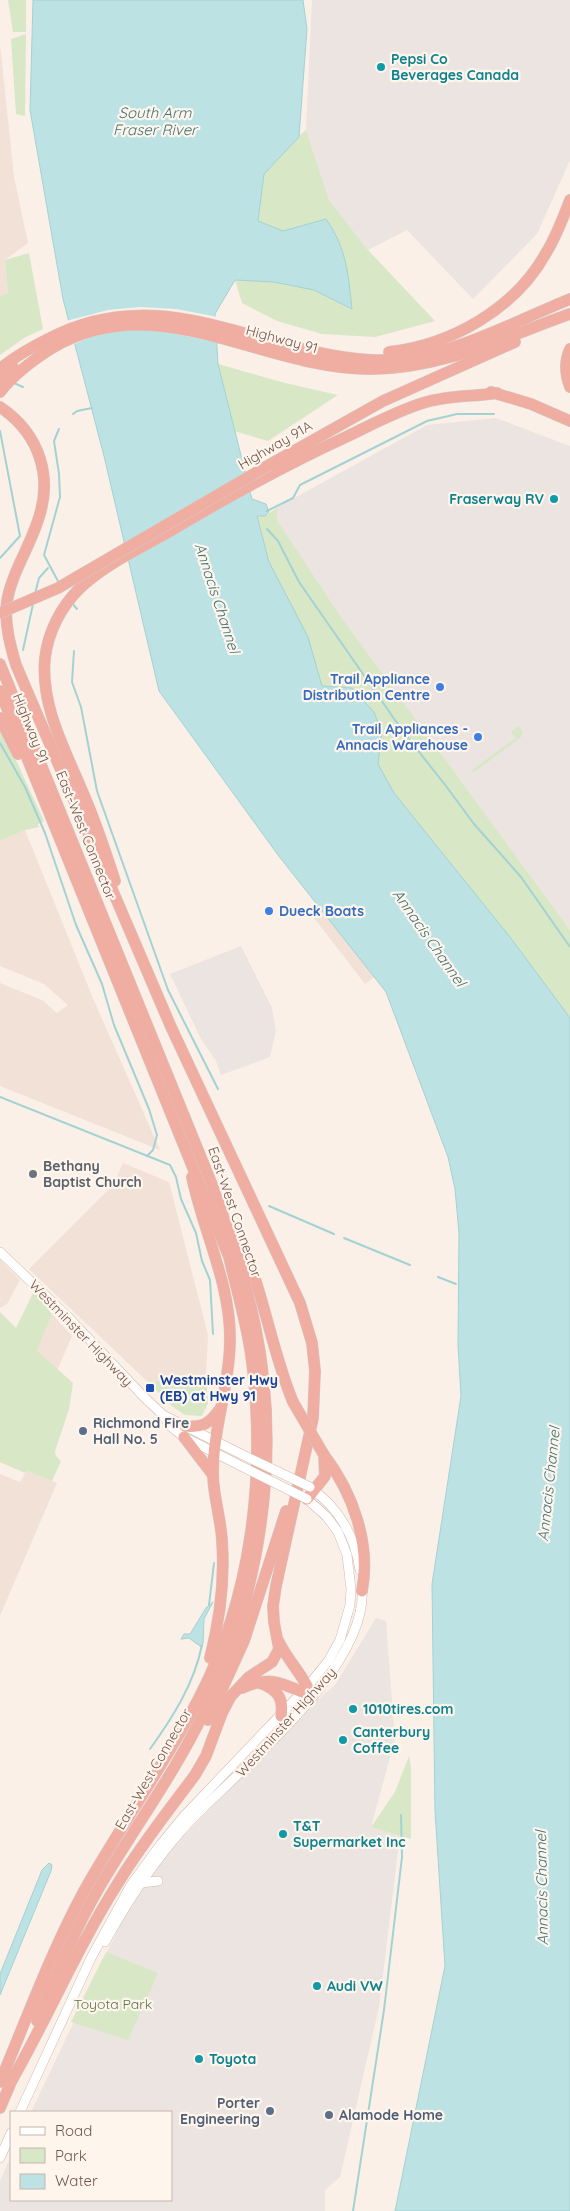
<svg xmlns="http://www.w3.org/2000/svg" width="570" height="2211" viewBox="0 0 570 2211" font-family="Quicksand,sans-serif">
  <rect width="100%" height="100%" fill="#fbf0e7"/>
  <g fill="#f2e1d6">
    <polygon points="0,44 14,177 28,243 5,260 8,293 0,296"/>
    <polygon points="25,830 92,996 160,1150 0,1086 0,983 42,1000 57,1013 68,1005 44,984 0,966 0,841"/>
    <polygon points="328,894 386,968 365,984 308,910"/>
    <polygon points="123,1163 169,1182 208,1335 206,1377 148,1382 29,1269 114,1184"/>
    <polygon points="0,1260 20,1280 7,1304 0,1308"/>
    <polygon points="52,1314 72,1336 57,1371 37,1351"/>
    <polygon points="27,1471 57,1483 0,1616 0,1474 20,1482"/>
  </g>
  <g fill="#ebe4e0">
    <polygon points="312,0 570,0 570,160 537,234 473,299 407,230 368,250 329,200 306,130"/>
    <polygon points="496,418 570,446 570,930 341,617 277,520 278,507 427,425"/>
    <polygon points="241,946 272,1008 276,1031 270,1057 221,1075 216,1061 201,1039 170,974"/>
    <polygon points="376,1618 386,1621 395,1739 371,1827 400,1835 379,2007 340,2177 325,2190 325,2211 0,2211 0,2181 11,2156 11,2200 171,2200 171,2112 31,2112 131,1902 171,1849 309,1707 335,1685"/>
  </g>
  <g fill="#d8e7c6">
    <polygon points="8,0 26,0 26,32 13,32"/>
    <polygon points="303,0 307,29 299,136 306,130 329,200 368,250 435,321 375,337 322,334 277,321 242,303 235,280 247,253 352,309 274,238 258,221 264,174"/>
    <polygon points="26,34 25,116 16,114 11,39"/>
    <polygon points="29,253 43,329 24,338 0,355 0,296 8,293 5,260"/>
    <polygon points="218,364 285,383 338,395 268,441 234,431"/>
    <polygon points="278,507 277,520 341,617 570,930 570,1040 378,793 326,694 305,661 269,562 257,516 265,516"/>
    <polygon points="0,726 44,821 38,824 39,827 25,830 0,841"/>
    <polygon points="519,726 523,732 521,737 474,772 472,770 516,738 511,732"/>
    <polygon points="34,1291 52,1314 37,1351 73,1383 69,1409 55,1451 56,1456 61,1461 52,1481 27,1471 25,1473 0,1462 0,1312 16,1328"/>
    <polygon points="206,1377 208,1403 202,1416 185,1415 173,1407 148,1382"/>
    <polygon points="409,1756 411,1767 411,1839 371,1827 395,1792"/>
    <polygon points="106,1952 158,1973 128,2040 71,2022"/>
  </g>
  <g fill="#bce2e3" stroke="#a3d2d4">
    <path d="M 33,0 L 303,0 L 307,29 L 299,137 L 264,174 L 258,221 L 283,231 L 326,219 C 347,249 348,274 352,309 L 314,290 L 274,282 L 235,280 L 215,314 L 218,364 L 252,499 L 266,504 L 269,512 L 265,516 L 257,516 L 269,562 L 308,637 L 322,686 L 352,688 L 374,712 L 382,732 L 378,764 L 394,793 L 510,937 L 570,1018 L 570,2211 L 395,2211 L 445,1966 L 435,1811 L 432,1584 L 461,1396 L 458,1345 L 459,1233 L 455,1189 L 448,1157 L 386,992 L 278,855 L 159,691 L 104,456 L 63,299 L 30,110 Z"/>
    <polygon points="213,1602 204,1619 203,1644 200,1647 200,1645 197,1644 189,1638 181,1639 184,1634 190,1634 206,1608"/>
    <polygon points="49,1863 52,1865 51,1871 0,1995 0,1974 42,1870"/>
  </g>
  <polygon fill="#fbf0e7" points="140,307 176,309 218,317 220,343 151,329 118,331 91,337 72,345 66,321 108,310"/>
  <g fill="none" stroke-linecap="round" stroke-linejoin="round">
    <g stroke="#a3d2d4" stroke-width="2">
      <polyline points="14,383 23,387"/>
      <polyline points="73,414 77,411 92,408"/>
      <polyline points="0,431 20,536 0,558"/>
      <polyline points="267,511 293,498 300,485 427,421 457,414 494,414"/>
      <polyline points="267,529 278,541 299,582 404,733 446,786 474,824 521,877 570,947"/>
      <polyline points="59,583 44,555 60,497 59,474 54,441 59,429"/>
      <polyline points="35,594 39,578 48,568"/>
      <polyline points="72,603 77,609"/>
      <polyline points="23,650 33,604"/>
      <polyline points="74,651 72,682 81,707 97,791 168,990 218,1089"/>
      <polyline points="0,743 25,787 45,833 76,925 102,984 114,1025 149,1109 157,1135 153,1150 147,1156"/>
      <polyline points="0,1097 170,1165 176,1177 181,1199 196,1233 202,1261 210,1280 213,1334"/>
      <polyline points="269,1206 334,1234"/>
      <polyline points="344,1238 410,1265"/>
      <polyline points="438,1277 456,1284"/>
      <polyline points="209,1605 214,1563"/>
      <path d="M 150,1749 C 173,1717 194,1684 202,1645"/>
      <polyline points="353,2211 384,2010 402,1857 401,1815"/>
    </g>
    <defs>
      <g id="secondary">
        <polyline points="0,1252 68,1317 144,1397 163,1415 169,1425 184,1437 241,1466"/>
        <polyline points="163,1415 243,1455"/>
        <path d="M 310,1488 C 339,1507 355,1537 360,1570"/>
        <polyline points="141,1883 158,1881"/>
        <path d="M 105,1942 C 127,1902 152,1864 182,1830 C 234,1772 370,1670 362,1586"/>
        <polyline points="20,2112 91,1958 131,1885 161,1844 184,1816 308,1686 329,1660 340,1640 350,1605 351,1589 347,1555 338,1532 327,1517 307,1499"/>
        <polyline points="0,2158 11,2133"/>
      </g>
      <g id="highway">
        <path d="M 570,349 C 564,362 565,374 570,387"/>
        <path d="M 389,352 C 451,345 515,309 546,253 C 556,237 563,218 570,200"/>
        <path d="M 0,369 C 15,356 30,348 48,339 C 164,278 257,354 372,360 C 442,363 508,324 570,299"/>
        <polyline points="0,379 13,367"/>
        <path d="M 0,392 C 14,374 33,360 52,348 C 158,285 262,370 371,369 C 442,369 505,337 570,314"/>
        <polyline points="491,392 531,404 570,421"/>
        <path d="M 0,407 C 40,434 54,478 37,523 C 28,550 12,573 7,601 C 4,622 10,645 16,665 L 171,1027 L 300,1303 L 312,1343 L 315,1371 L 313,1418 L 276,1586 L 273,1606 L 274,1622 L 279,1649 L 272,1662 L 249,1677 L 231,1696 L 222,1713 L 206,1756 L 195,1775 C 169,1810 141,1845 118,1883 C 78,1946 49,2015 12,2080"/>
        <polyline points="269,465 383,401 515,342"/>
        <path d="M 0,664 L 211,1182 C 228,1229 245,1276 255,1325 C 282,1455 261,1593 204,1712 C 175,1773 134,1828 100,1886 C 75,1929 56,1975 37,2021"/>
        <path d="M 0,691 L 229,1257 C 238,1295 249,1332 253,1371 C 265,1480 251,1597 200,1696 C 166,1763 121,1825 84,1891 C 51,1952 27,2018 0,2082"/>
        <polyline points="0,718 18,754"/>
        <path d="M 115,881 C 106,853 97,826 86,800 C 68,755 40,708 45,658 C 48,632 61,607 79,589 C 105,564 141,548 172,530 C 229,496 287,464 348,436 C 373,424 397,411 423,403 C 448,395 472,397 497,393"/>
        <path d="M 192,1177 C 203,1231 230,1282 230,1338 C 230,1384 213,1428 213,1474 C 213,1495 221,1519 222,1541 C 225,1581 220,1619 210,1658"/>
        <path d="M 236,1231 C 263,1285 270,1347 293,1402"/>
        <path d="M 185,1426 C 203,1428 210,1423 220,1409"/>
        <polyline points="184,1437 213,1475"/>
        <path d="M 324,1455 C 353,1493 371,1544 362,1591"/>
        <polyline points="307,1499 325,1476 324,1455"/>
        <path d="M 279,1642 C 288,1661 304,1676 312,1696"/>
        <path d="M 260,1683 C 277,1689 284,1698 281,1716"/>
        <path d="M 242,1688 C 272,1674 284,1685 312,1696"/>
        <polyline points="208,1720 244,1641 286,1511"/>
        <polyline points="0,2108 14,2075"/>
      </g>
    </defs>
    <use href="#secondary" stroke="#d0b9ae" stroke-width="10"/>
    <use href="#highway" stroke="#d5ccca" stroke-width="12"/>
    <use href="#secondary" stroke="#fff" stroke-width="9"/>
    <use href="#highway" stroke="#f0ada2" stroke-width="11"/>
    <defs>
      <g id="secondary-bridge">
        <polyline points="243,1455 310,1487"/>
        <polyline points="241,1466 307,1499"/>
      </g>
      <g id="highway-bridge">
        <polyline points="0,613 58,588 269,465"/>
        <polyline points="293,1402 324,1455"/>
      </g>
    </defs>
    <use href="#secondary-bridge" stroke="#d0b9ae" stroke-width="10" stroke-linecap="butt"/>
    <use href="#highway-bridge" stroke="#d5ccca" stroke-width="12" stroke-linecap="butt"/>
    <use href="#secondary-bridge" stroke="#fff" stroke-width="9"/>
    <use href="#highway-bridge" stroke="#f0ada2" stroke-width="11"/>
  </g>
  <g fill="#0f9aa8" stroke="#fef5ed" stroke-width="2">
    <circle cx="381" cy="67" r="5"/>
    <circle cx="554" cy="499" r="5"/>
    <circle cx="353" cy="1709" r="5"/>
    <circle cx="343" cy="1740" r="5"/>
    <circle cx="283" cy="1834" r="5"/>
    <circle cx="317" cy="1986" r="5"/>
    <circle cx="199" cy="2059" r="5"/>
  </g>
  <g fill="#3f7fe0" stroke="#fef5ed" stroke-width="2">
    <circle cx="440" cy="687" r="5"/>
    <circle cx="478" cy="737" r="5"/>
    <circle cx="269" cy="911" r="5"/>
  </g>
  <circle fill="#6b7280" stroke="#fef5ed" stroke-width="2" cx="33" cy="1174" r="5"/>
  <rect fill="#1a4fb4" stroke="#fef5ed" stroke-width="2" x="145" y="1383" width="10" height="10" rx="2.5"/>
  <g fill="#5c6f8a" stroke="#fef5ed" stroke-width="2">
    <circle cx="83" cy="1431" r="5"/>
    <circle cx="270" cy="2111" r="5"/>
    <circle cx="329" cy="2115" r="5"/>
  </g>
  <g text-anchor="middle" stroke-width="4.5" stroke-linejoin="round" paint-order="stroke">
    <g font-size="14" font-weight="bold" fill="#0d838f" stroke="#fef5ed" text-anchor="start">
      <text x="391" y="64">Pepsi Co<tspan x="391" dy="16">Beverages Canada</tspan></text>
      <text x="544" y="504" text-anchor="end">Fraserway RV</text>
      <text x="363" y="1714">1010tires.com</text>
      <text x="353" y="1737">Canterbury<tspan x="353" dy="16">Coffee</tspan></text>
      <text x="293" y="1831">T&amp;T<tspan x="293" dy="16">Supermarket Inc</tspan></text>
      <text x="327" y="1991">Audi VW</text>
      <text x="209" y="2064">Toyota</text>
    </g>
    <g font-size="14" fill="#72564d" stroke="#fef5ed">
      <text transform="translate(282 339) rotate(15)" y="5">Highway 91</text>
      <text transform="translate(275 445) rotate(-30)" y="5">Highway 91A</text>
      <text transform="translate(31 728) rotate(68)" y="5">Highway 91</text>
      <text transform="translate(86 835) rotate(68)" y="5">East-West Connector</text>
      <text transform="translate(235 1212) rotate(71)" y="5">East-West Connector</text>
      <text transform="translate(81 1333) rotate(46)" y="5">Westminster Highway</text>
      <text transform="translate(286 1722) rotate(-48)" y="5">Westminster Highway</text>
      <text transform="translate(153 1769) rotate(-60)" y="5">East-West Connector</text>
    </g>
    <g font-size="14" font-weight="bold" fill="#366cbe" stroke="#fef5ed" text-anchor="end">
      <text x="430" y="684">Trail Appliance<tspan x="430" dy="16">Distribution Centre</tspan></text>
      <text x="468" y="734">Trail Appliances -<tspan x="468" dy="16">Annacis Warehouse</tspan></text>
      <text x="279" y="916" text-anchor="start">Dueck Boats</text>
    </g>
    <g font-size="14" font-weight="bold" fill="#5b616d" stroke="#fef5ed" text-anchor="start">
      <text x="43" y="1171">Bethany<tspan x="43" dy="16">Baptist Church</tspan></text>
    </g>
    <g font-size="14" font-weight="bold" fill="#164399" stroke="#fef5ed" text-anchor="start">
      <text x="160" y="1385">Westminster Hwy<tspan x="160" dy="16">(EB) at Hwy 91</tspan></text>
    </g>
    <g font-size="14" font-weight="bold" fill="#4e5e75" stroke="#fef5ed" text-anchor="start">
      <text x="93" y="1428">Richmond Fire<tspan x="93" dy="16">Hall No. 5</tspan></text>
      <text x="260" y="2108" text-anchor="end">Porter<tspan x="260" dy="16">Engineering</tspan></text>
      <text x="339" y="2120">Alamode Home</text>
    </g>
    <g font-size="14" fill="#5b7746" stroke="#fef5ed">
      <text x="113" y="2009">Toyota Park</text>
    </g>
    <g font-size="15" font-style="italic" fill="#427476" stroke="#fef5ed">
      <text x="155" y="118">South Arm<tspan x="155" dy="17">Fraser River</tspan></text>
      <text transform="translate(217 598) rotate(72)" y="5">Annacis Channel</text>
      <text transform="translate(429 938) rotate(55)" y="5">Annacis Channel</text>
      <text transform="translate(549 1484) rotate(-84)" y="5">Annacis Channel</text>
      <text transform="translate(542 1888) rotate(-91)" y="5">Annacis Channel</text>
    </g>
  </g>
  <rect x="10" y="2111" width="162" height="90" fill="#fef5ed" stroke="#c6b5ad"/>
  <rect x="20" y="2127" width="25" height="8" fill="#ffffff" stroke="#c6b5ad"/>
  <text x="55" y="2136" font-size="15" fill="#72564d">Road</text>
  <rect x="20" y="2148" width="25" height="15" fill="#d8e7c6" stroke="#c6b5ad"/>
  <text x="55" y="2161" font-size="15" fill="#72564d">Park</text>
  <rect x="20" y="2174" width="25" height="15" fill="#bce2e3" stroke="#c6b5ad"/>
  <text x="55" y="2186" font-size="15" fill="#72564d">Water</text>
</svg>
